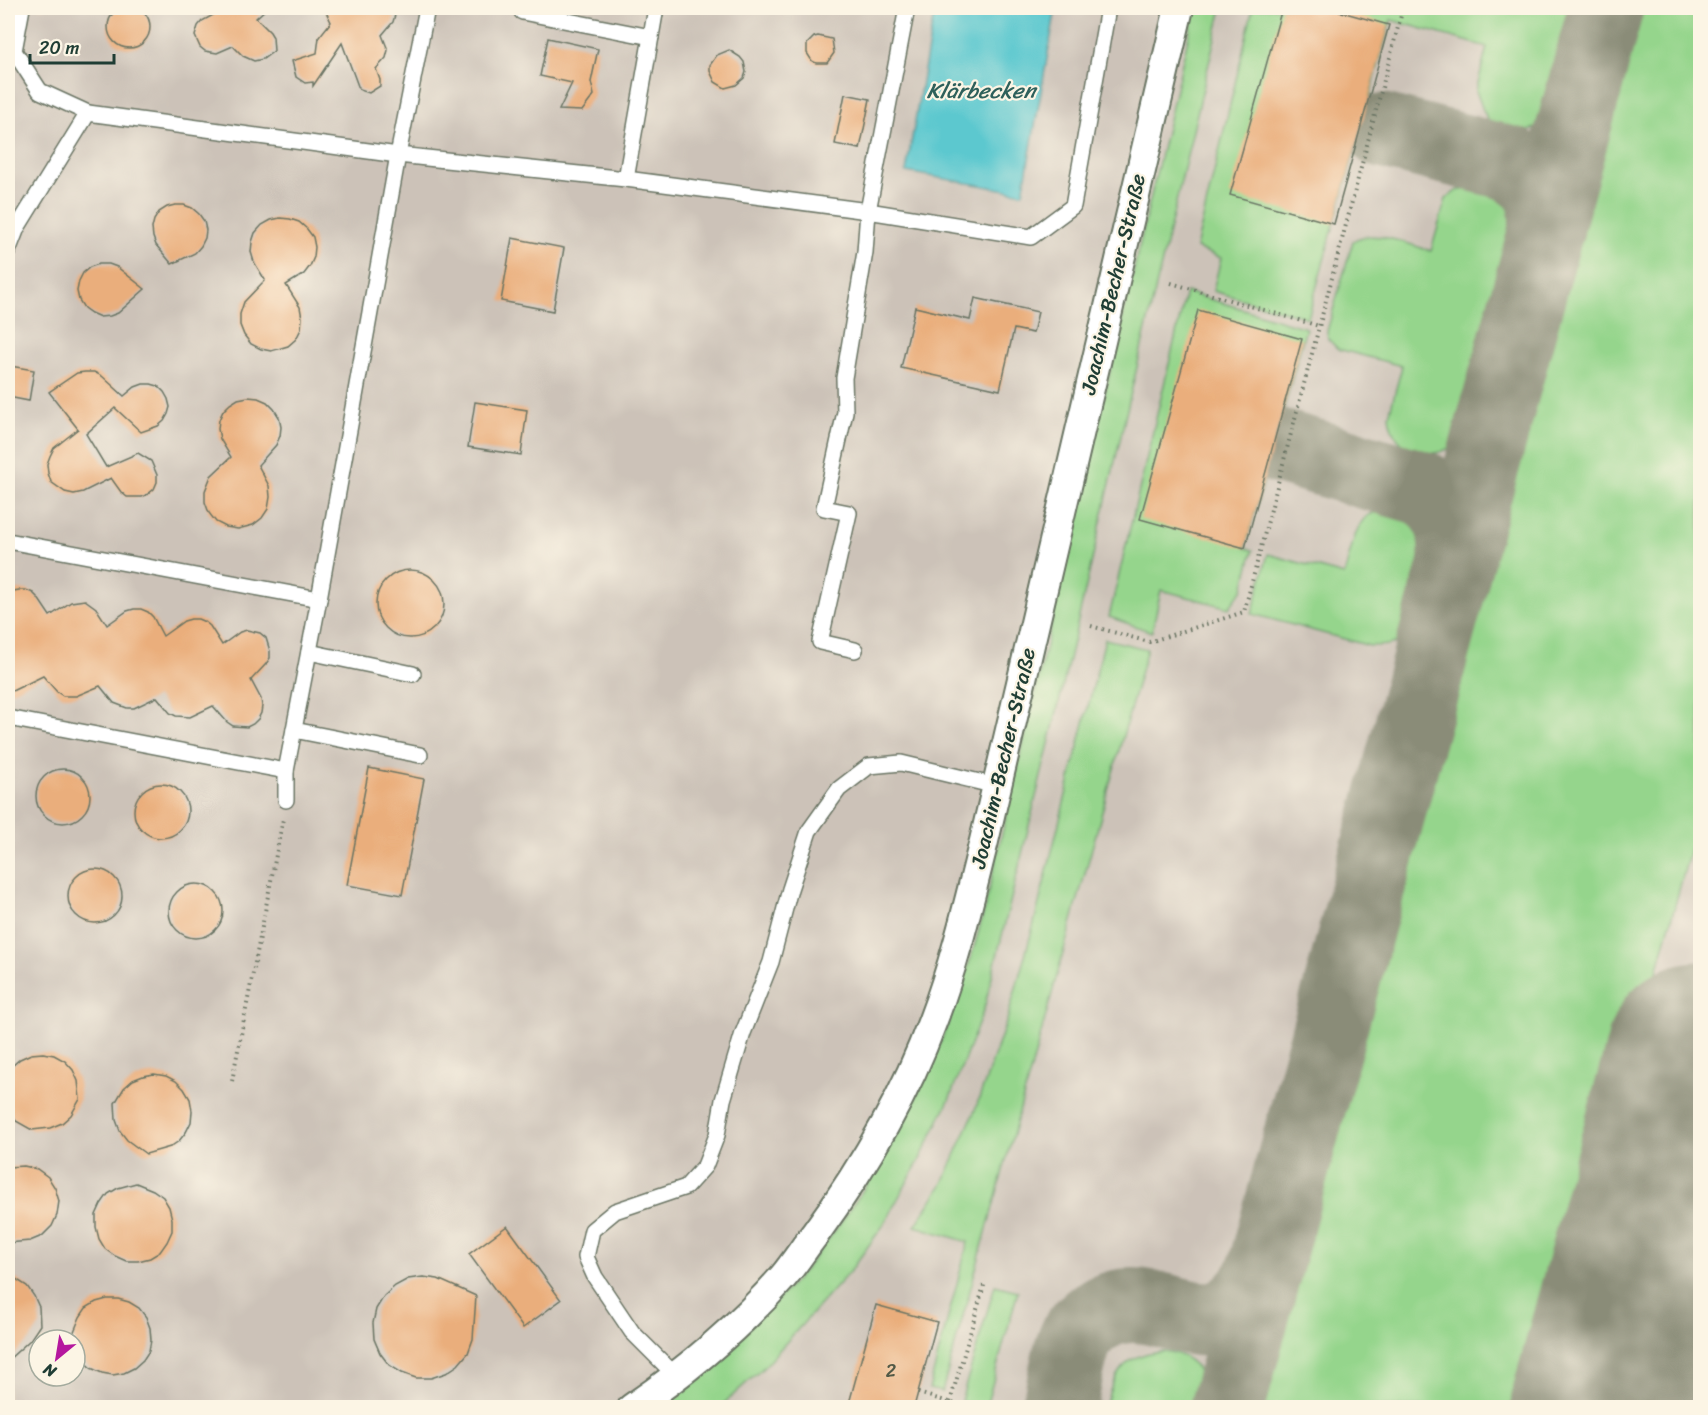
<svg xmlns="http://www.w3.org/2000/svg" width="1708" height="1415" viewBox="0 0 1708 1415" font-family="Sriracha,sans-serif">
  <rect width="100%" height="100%" fill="#fcf5e5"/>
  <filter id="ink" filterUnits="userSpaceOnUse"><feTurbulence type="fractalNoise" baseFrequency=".0167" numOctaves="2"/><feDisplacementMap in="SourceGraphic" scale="12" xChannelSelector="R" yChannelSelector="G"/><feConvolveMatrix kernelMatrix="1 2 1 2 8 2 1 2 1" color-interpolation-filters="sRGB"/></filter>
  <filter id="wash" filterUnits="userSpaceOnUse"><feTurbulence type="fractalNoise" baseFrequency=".008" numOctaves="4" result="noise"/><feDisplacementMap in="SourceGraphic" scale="24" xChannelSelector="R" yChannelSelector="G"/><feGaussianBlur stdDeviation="1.35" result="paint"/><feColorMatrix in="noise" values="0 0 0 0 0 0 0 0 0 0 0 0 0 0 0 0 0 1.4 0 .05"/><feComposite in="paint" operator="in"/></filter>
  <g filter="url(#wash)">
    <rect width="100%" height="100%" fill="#f4dbbd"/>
    <path fill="#ccc2b8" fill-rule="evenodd" d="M 8,8 L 1700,8 L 1700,1407 L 8,1407 ZM 39,1340 L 75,1340 L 75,1376 L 39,1376 Z"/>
    <g fill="#95d58c" stroke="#5a8960" stroke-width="1.5">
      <path d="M 1195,8 L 1222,8 L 1129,401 L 1058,707 L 984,1009 L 949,1100 L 919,1161 L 882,1227 L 851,1270 L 764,1367 L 720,1407 L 657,1408 C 693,1382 722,1354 753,1323 C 767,1309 782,1296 795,1281 C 887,1173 947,1052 983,915 Z"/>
      <polygon points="1253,8 1581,8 1557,97 1550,114 1540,125 1527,132 1515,133 1501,129 1488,120 1483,110 1476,91 1487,47 1391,20 1308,318 1213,291 1221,258 1196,248"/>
      <polygon points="1631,8 1700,8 1700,813 1539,1407 1250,1407"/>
      <path d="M 1476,187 C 1514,193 1522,206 1519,244 L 1469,423 C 1464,431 1460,440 1452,446 C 1425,464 1391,448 1389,415 L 1402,366 L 1338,349 L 1328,339 L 1327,331 L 1353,241 C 1372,228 1410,245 1431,251 L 1446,199 L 1456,191 Z"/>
      <polygon points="1186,292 1306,328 1245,548 1253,550 1243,589 1229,608 1161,590 1152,632 1109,617"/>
      <path d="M 1386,509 C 1394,512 1415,514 1420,520 C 1441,543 1425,617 1405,637 C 1394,646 1383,646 1370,646 L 1252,614 L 1268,554 L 1344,575 C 1349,560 1354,526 1367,516 C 1372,513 1380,511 1386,509 Z"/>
      <polygon points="1105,639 1147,649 942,1392 929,1389 968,1242 915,1226 943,1183 975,1110 1007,1020 1033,927"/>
      <polygon points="995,1285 1018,1291 986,1407 982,1407 961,1401"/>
      <polygon points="1700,1303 1700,1407 1672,1407"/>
      <path d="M 1163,1351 C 1183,1353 1198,1362 1203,1382 C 1206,1390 1204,1400 1205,1407 L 1105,1407 C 1114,1373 1124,1354 1163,1351 Z"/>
    </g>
    <polygon fill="#5bc8cf" stroke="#3d8282" stroke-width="1.5" points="935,8 1056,8 1023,193 906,172"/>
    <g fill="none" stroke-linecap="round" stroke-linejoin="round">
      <g stroke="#8a8c78" stroke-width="75">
        <polyline points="1383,131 1512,164 1531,178 1536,184 1545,199 1547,229"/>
        <path d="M 1278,446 L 1422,488 C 1453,506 1456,527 1456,560"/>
        <path d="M 1693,1083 L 1665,1211 C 1672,1228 1683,1235 1700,1237"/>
        <path d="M 1616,1370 L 1651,1257 C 1661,1238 1668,1237 1688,1235"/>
        <path d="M 1059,1408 C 1064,1387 1068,1354 1077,1336 C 1083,1326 1090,1319 1100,1314 C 1161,1280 1209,1365 1261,1279"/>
        <polyline points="1227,1408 1606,8"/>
      </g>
      <polyline stroke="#8a8c78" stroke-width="189" points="1605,1408 1700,1056"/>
    </g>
    <g id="blocks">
      <g fill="#eaae7c">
        <circle cx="129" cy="27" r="21"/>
        <polygon points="226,8 267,8 256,18 270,32 273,37 274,51 263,59 254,61 243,56 233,46 217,53 205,51 200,47 195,36 198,26 202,21"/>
        <polygon points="324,8 397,8 393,22 382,35 388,50 386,58 376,69 380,80 380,86 369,93 360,90 358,86 342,43 313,86 313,82 305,83 296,77 292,61 317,53 319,37 331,22"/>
        <polygon points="1282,8 1327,8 1389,25 1334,224 1230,195"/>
        <polygon points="818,36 832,39 834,53 827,63 816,63 812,61 807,53 807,44 814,37"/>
        <polygon points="548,38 598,49 591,82 594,95 582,111 559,110 572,83 540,76"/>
        <polygon points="729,50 740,57 744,62 746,72 744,78 736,85 725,88 715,82 710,71 710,65 717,55"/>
        <polygon points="845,94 870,99 860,149 835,144"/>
        <polygon points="175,205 184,205 192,208 199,214 204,221 206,230 205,238 201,246 195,253 172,264 156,245 153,237 152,228 154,220 159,212 167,207"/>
        <polygon points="280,218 290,219 299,222 307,229 313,237 315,247 314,257 310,266 304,274 286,285 300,307 302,318 301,329 296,339 288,346 271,351 261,349 251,344 244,335 240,325 240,314 244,302 265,280 254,262 251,252 252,242 255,233 262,225 271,220"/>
        <polygon points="512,238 564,248 553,311 501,301"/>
        <polygon points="99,264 109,264 117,267 145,289 118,313 110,316 100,317 91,313 84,308 79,300 77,291 79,281 83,273 90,267"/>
        <polygon points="975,298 1038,312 1033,333 1014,329 1000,390 901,368 915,307 970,320"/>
        <polygon points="1198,310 1302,339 1245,548 1140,519"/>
        <polygon points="10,366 34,370 29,401 8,397 8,379"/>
        <polygon points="85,372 94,372 102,376 124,396 135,387 143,384 151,384 158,386 164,392 168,399 170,407 168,414 164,421 158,426 141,432 115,408 86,434 106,467 138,453 151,461 157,475 157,482 154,489 148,494 142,497 127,497 121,492 111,478 83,492 74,494 65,492 51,482 48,473 47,464 50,456 54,448 78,429 49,392 77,373"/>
        <polygon points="248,397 258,398 267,402 274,409 279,417 281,427 280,436 276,445 258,465 269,486 270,497 268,509 262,518 253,525 238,529 226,527 216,522 209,513 205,502 205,491 211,476 231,457 220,439 218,429 219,420 223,411 230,404 238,399"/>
        <polygon points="475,402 527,410 521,455 468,447"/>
        <circle cx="410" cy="604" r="34"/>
        <polygon points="19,590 26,590 33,593 38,598 50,616 71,602 85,600 96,608 107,625 127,611 134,609 141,609 148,612 153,617 163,636 184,621 191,619 198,619 205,622 210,626 222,645 240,632 247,630 260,633 266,638 270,651 270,658 266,664 251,680 261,699 262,706 261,713 258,719 253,724 247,727 233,726 227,722 213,706 190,717 176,716 170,713 157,697 134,708 127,708 114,703 100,686 76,696 63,696 57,692 43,676 8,693 8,592"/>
        <polygon points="369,768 424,779 402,895 347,885"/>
        <circle cx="63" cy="796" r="27"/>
        <circle cx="161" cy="811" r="27"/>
        <circle cx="95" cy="896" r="27"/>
        <circle cx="196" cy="911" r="27"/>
        <polygon points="43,1053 54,1055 65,1061 73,1070 78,1081 80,1099 71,1115 62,1123 50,1128 32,1130 16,1121 8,1110 8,1072 11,1067 20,1059 31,1054"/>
        <polygon points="154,1074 166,1076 176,1081 184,1089 190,1099 192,1111 191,1122 186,1132 179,1141 170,1147 146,1154 127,1140 120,1131 116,1120 115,1103 124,1088 133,1080 143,1076"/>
        <polygon points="24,1166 37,1169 48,1177 55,1188 59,1201 57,1215 52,1226 42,1236 30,1241 8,1243 8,1167"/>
        <polygon points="136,1183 153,1190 163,1197 169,1207 172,1219 172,1231 167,1242 160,1252 150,1258 138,1261 126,1261 115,1256 105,1249 99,1239 96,1227 96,1215 101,1204 108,1194 118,1188"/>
        <polygon points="507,1226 561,1300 523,1328 469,1254"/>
        <polygon points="8,1274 27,1286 34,1296 39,1307 40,1325 30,1340 8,1360"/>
        <polygon points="423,1277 438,1279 476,1296 473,1339 468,1353 458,1365 446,1373 431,1378 416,1378 402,1373 389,1365 380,1353 374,1339 373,1323 376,1309 384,1296 395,1286 408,1279"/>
        <polygon points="107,1299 118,1299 129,1302 139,1308 146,1317 150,1328 151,1340 149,1351 143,1360 134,1368 124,1373 113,1375 102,1373 91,1368 83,1361 77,1350 73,1334 80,1317 86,1308 96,1302"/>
        <polygon points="876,1305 937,1322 914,1407 848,1407"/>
      </g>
    </g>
  </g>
  <g filter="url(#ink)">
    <use href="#blocks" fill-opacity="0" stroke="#6a7464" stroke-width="1.5"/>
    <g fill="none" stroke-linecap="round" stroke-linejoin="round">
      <defs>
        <g id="service">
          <polyline points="22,8 14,51 40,91 88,113 398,155 626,179 868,211 1031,237 1073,206 1108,8"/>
          <polyline points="522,12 651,37"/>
          <polyline points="626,179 656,8"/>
          <polyline points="8,251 17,228 88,113"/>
          <polyline points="8,541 319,599 398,155 427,8"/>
          <polyline points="855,650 820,642 849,513 824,508 845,412 844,378 865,252 868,211 907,8"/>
          <polyline points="309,652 413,674"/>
          <polyline points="8,718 286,771 319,599"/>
          <polyline points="294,730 420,755"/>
          <polyline points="286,771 286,800"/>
          <polyline points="676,1376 632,1332 595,1277 586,1257 592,1230 615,1211 686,1187 705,1166 717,1135 723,1100 743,1033 771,962 790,889 809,831 839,789 869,766 901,763 996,786"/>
        </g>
        <path id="minor" d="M 632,1408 C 686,1371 739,1327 783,1277 C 794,1264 804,1248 815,1234 C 863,1168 905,1097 933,1020 C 955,962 969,901 984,841 L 1179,8"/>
      </defs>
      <use href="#service" stroke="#6a7464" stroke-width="18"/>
      <use href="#minor" stroke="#6a7464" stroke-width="32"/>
      <g stroke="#6a7464" stroke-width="4" stroke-dasharray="1.5 4.5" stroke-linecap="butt">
        <polyline points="1171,283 1319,326"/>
        <polyline points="1091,626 1149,642 1244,612 1403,8"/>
        <polyline points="232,1081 283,819"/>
        <polyline points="918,1393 969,1408"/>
        <polyline points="950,1402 985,1282"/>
      </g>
      <use href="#service" stroke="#fff" stroke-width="15"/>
      <use href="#minor" stroke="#fff" stroke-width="28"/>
    </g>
  </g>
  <g text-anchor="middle" stroke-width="4.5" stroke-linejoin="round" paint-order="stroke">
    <g font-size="18" fill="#525946">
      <text x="891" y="1377">2</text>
    </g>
    <g font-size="21" fill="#1f3d34" stroke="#fcf5e5">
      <text transform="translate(1113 284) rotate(-77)" y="7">Joachim-Becher-Straße</text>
      <text transform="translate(1003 758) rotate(-77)" y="7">Joachim-Becher-Straße</text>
    </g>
    <g font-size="22" font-style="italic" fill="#2e605b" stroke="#fcf5e5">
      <text x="981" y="98">Klärbecken</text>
    </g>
  </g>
  <rect width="1708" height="1415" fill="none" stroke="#fcf5e5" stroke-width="30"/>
  <g transform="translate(57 1358) rotate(210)"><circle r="28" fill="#fcf5e5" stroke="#a4ab9e" stroke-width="1.5"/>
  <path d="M0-4.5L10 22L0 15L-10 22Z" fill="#b5179e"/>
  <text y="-9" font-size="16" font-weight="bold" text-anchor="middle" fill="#1f3d34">N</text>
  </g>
  <path d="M30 54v9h84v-9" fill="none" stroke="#1f3d34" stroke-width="3"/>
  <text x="39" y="54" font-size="18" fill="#1f3d34" stroke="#fcf5e5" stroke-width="4.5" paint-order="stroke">20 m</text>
</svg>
